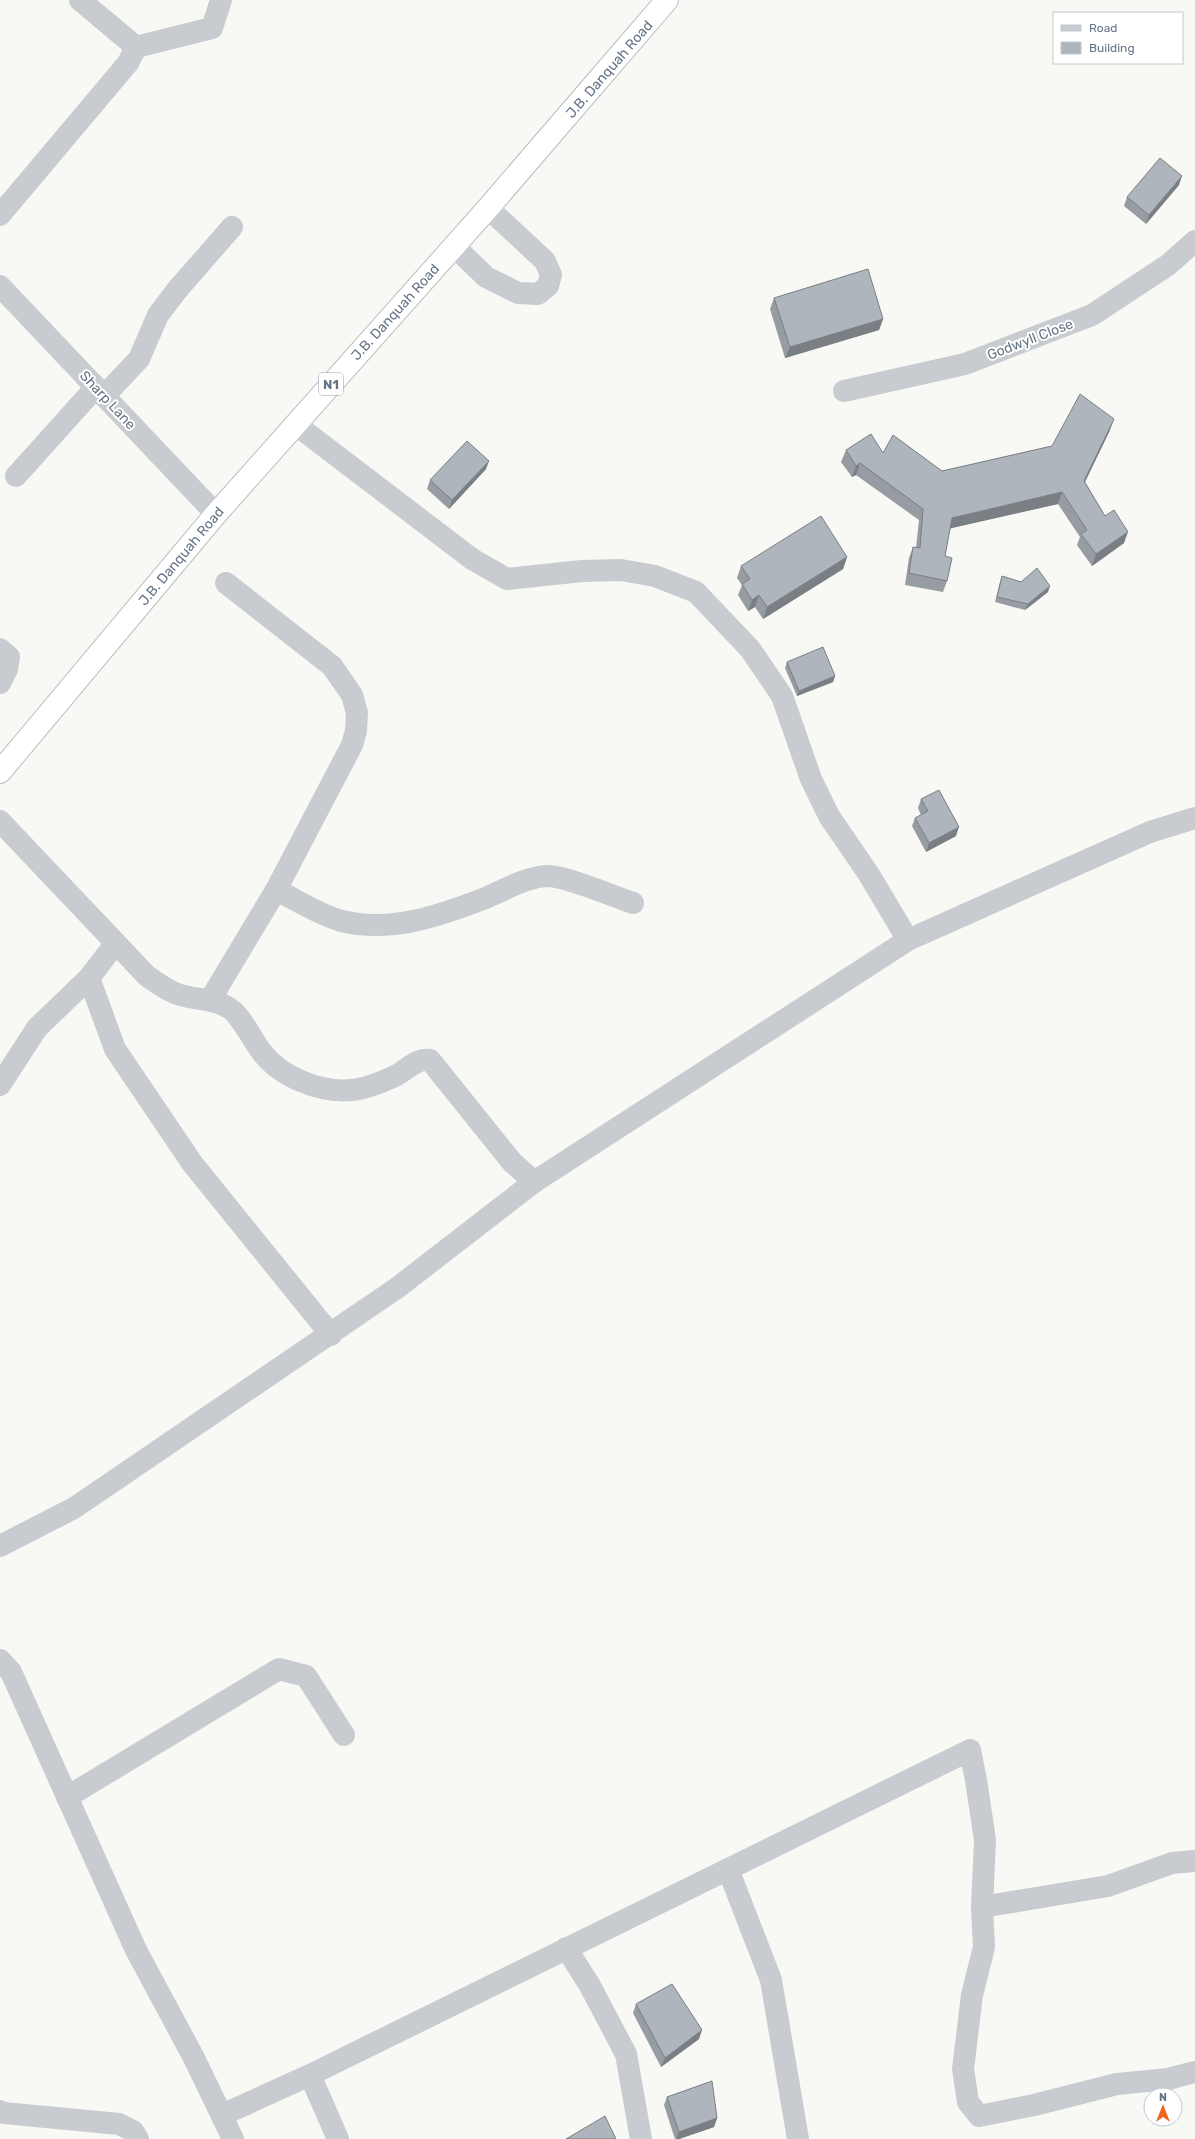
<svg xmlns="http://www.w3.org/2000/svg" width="1195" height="2139" viewBox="0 0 1195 2139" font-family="Rubik,sans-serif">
  <rect width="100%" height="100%" fill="#f8f8f5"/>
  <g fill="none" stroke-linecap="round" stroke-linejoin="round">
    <defs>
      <polyline id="highway" points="0,772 216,514 488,208 667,0"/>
    </defs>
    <use href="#highway" stroke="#babdc1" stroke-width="24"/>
    <g stroke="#c8cbcf" stroke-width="22">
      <polyline points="80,0 136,47"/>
      <polyline points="136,47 212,28 221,0"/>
      <polyline points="0,215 128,63 136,47"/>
      <polyline points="454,246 486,277 518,293 538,294 548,286 551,275 545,261 488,208"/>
      <polyline points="0,286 216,514"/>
      <polyline points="844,391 965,364 1092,315 1168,265 1195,241"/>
      <polyline points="104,396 139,359 158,315 177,290 232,227"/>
      <polyline points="295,424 472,559 507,579 582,571 621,570 655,576 696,592 750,649 782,696 811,779 829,816 868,873 908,940"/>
      <polyline points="16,476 96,387"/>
      <polyline points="0,649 9,657 7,669 0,683"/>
      <path d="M 0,821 L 147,976 C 159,984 170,993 184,996 C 201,1000 219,999 233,1011 C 244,1021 252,1039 261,1051 C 280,1077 320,1093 352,1090 C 366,1089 382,1082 395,1076 C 407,1070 416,1058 430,1060 L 512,1162 L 534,1182"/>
      <path d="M 276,890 C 297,900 319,915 342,921 C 390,933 439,916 483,899 C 503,891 527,876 549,876 C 568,877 613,896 633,903"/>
      <polyline points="89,978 115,1049 192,1163 331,1335"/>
      <polyline points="210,1000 276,890 352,745 356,731 357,713 352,695 332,666 226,583"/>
      <polyline points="0,1085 37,1028 89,978 115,944"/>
      <polyline points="0,1546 74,1508 397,1288 534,1182 908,940 1150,832 1195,818"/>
      <polyline points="0,1660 11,1672 136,1950 194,2058 233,2139"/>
      <polyline points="67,1797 279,1669 306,1676 344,1735"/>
      <polyline points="728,1869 771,1980 798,2139"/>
      <polyline points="982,1907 1108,1886 1172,1863 1195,1861"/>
      <polyline points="566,1948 589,1984 626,2054 641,2139"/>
      <polyline points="310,2075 338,2139"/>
      <polyline points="0,2111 4,2113 119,2124 133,2131 138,2139"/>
      <polyline points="222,2115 310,2075 970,1750 976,1780 985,1840 982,1907 984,1947 972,1995 963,2069 968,2102 979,2116 1034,2105 1117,2084 1168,2079 1195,2072"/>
    </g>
    <use href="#highway" stroke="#fff" stroke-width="22"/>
  </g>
  <g fill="#969ca2">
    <polygon points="1179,185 1146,224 1124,206 1127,197"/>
    <polygon points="774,298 883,319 879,330 785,358 770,309"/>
    <polygon points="1110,430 1085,482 1105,516 1124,543 1092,566 1077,545 1080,537 1058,504 950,528 945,556 947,581 943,592 905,585 909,558 913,547 916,548 919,520 856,475 852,477 841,462 846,450 883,453 942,471 1052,446"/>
    <polygon points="486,469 449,509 427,489 430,480"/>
    <polygon points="847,557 843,569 763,619 755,607 748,611 738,595 742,585 737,578 741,566"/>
    <polygon points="1002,576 1021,582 1048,592 1025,610 995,602 1000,582"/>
    <polygon points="787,662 835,676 833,682 797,696 785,668"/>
    <polygon points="921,799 956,836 926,852 912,826 915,818 921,815 918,808"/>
    <polygon points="636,2004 699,2039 661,2067 633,2013"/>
    <polygon points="667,2097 717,2118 714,2127 679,2139 675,2139 664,2105"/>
  </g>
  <g fill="#7a7f84">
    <polygon points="1182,176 1179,185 1146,224 1149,215"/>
    <polygon points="883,319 879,330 785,358 790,347"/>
    <polygon points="1114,419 1110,430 1080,492 1084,481"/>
    <polygon points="489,461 486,469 449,509 452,500"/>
    <polygon points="860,463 856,475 852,477 856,466"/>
    <polygon points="1062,492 1058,504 948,529 952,518"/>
    <polygon points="1128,532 1124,543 1092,566 1096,554"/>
    <polygon points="847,557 843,569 763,619 767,607"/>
    <polygon points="1050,586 1048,592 1025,610 1028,604"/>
    <polygon points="759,595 755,607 748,611 752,600"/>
    <polygon points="835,676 833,682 797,696 799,691"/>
    <polygon points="959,827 956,836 926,852 929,843"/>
    <polygon points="702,2030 699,2039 661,2067 665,2058"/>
    <polygon points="717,2118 714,2127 679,2139 676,2139 679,2132"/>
  </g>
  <g fill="#aeb5bc" stroke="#7a7f84">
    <polygon points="1160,158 1182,176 1149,215 1127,197"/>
    <polygon points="868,269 883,319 790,347 774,298"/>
    <polygon points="1080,394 1114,419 1084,481 1105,516 1114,510 1128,532 1096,554 1081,534 1087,530 1062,492 952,518 945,556 952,558 947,581 909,573 913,547 920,548 923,509 860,463 856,466 846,450 871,434 883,453 893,435 942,471 1052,446"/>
    <polygon points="467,441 489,461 452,500 430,480"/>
    <polygon points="821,516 847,557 767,607 759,595 752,600 742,584 750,579 741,566"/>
    <polygon points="1037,568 1050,586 1028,604 997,597 1002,576 1021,582"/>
    <polygon points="823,647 835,676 799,691 787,662"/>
    <polygon points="939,790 959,827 929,843 915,818 928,811 921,799"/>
    <polygon points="672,1984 702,2030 665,2058 636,2004"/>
    <polygon points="712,2081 717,2118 679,2132 667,2097"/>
    <polygon points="605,2116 616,2139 566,2139"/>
  </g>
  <g text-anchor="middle" stroke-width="4" stroke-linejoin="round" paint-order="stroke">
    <rect fill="#fff" stroke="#939eac" stroke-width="1" x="319" y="373" width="24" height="22" rx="3"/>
    <g font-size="13" font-weight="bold" fill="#657588">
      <text x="331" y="389">N1</text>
    </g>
    <g font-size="14" fill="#657588" stroke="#fff">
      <text transform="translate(609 69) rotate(-49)" y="5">J.B. Danquah Road</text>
      <text transform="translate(395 312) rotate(-48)" y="5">J.B. Danquah Road</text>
      <text transform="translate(1030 339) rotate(-21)" y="5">Godwyll Close</text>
      <text transform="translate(108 400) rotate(47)" y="5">Sharp Lane</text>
      <text transform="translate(181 556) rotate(-50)" y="5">J.B. Danquah Road</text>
    </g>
  </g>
  <rect x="1053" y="12" width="130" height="52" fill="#ffffff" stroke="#c1c8cf"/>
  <rect x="1061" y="25" width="20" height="6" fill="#c8cbcf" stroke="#c1c8cf"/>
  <text x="1089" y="32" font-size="12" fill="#657588">Road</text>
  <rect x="1061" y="42" width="20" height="12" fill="#aeb5bc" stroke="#c1c8cf"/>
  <text x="1089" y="52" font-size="12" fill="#657588">Building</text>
  <g transform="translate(1163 2107)"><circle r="19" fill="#ffffff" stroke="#c1c8cf"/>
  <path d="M0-3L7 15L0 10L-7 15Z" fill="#f0651d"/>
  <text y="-6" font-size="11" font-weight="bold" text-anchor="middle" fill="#657588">N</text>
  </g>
</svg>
